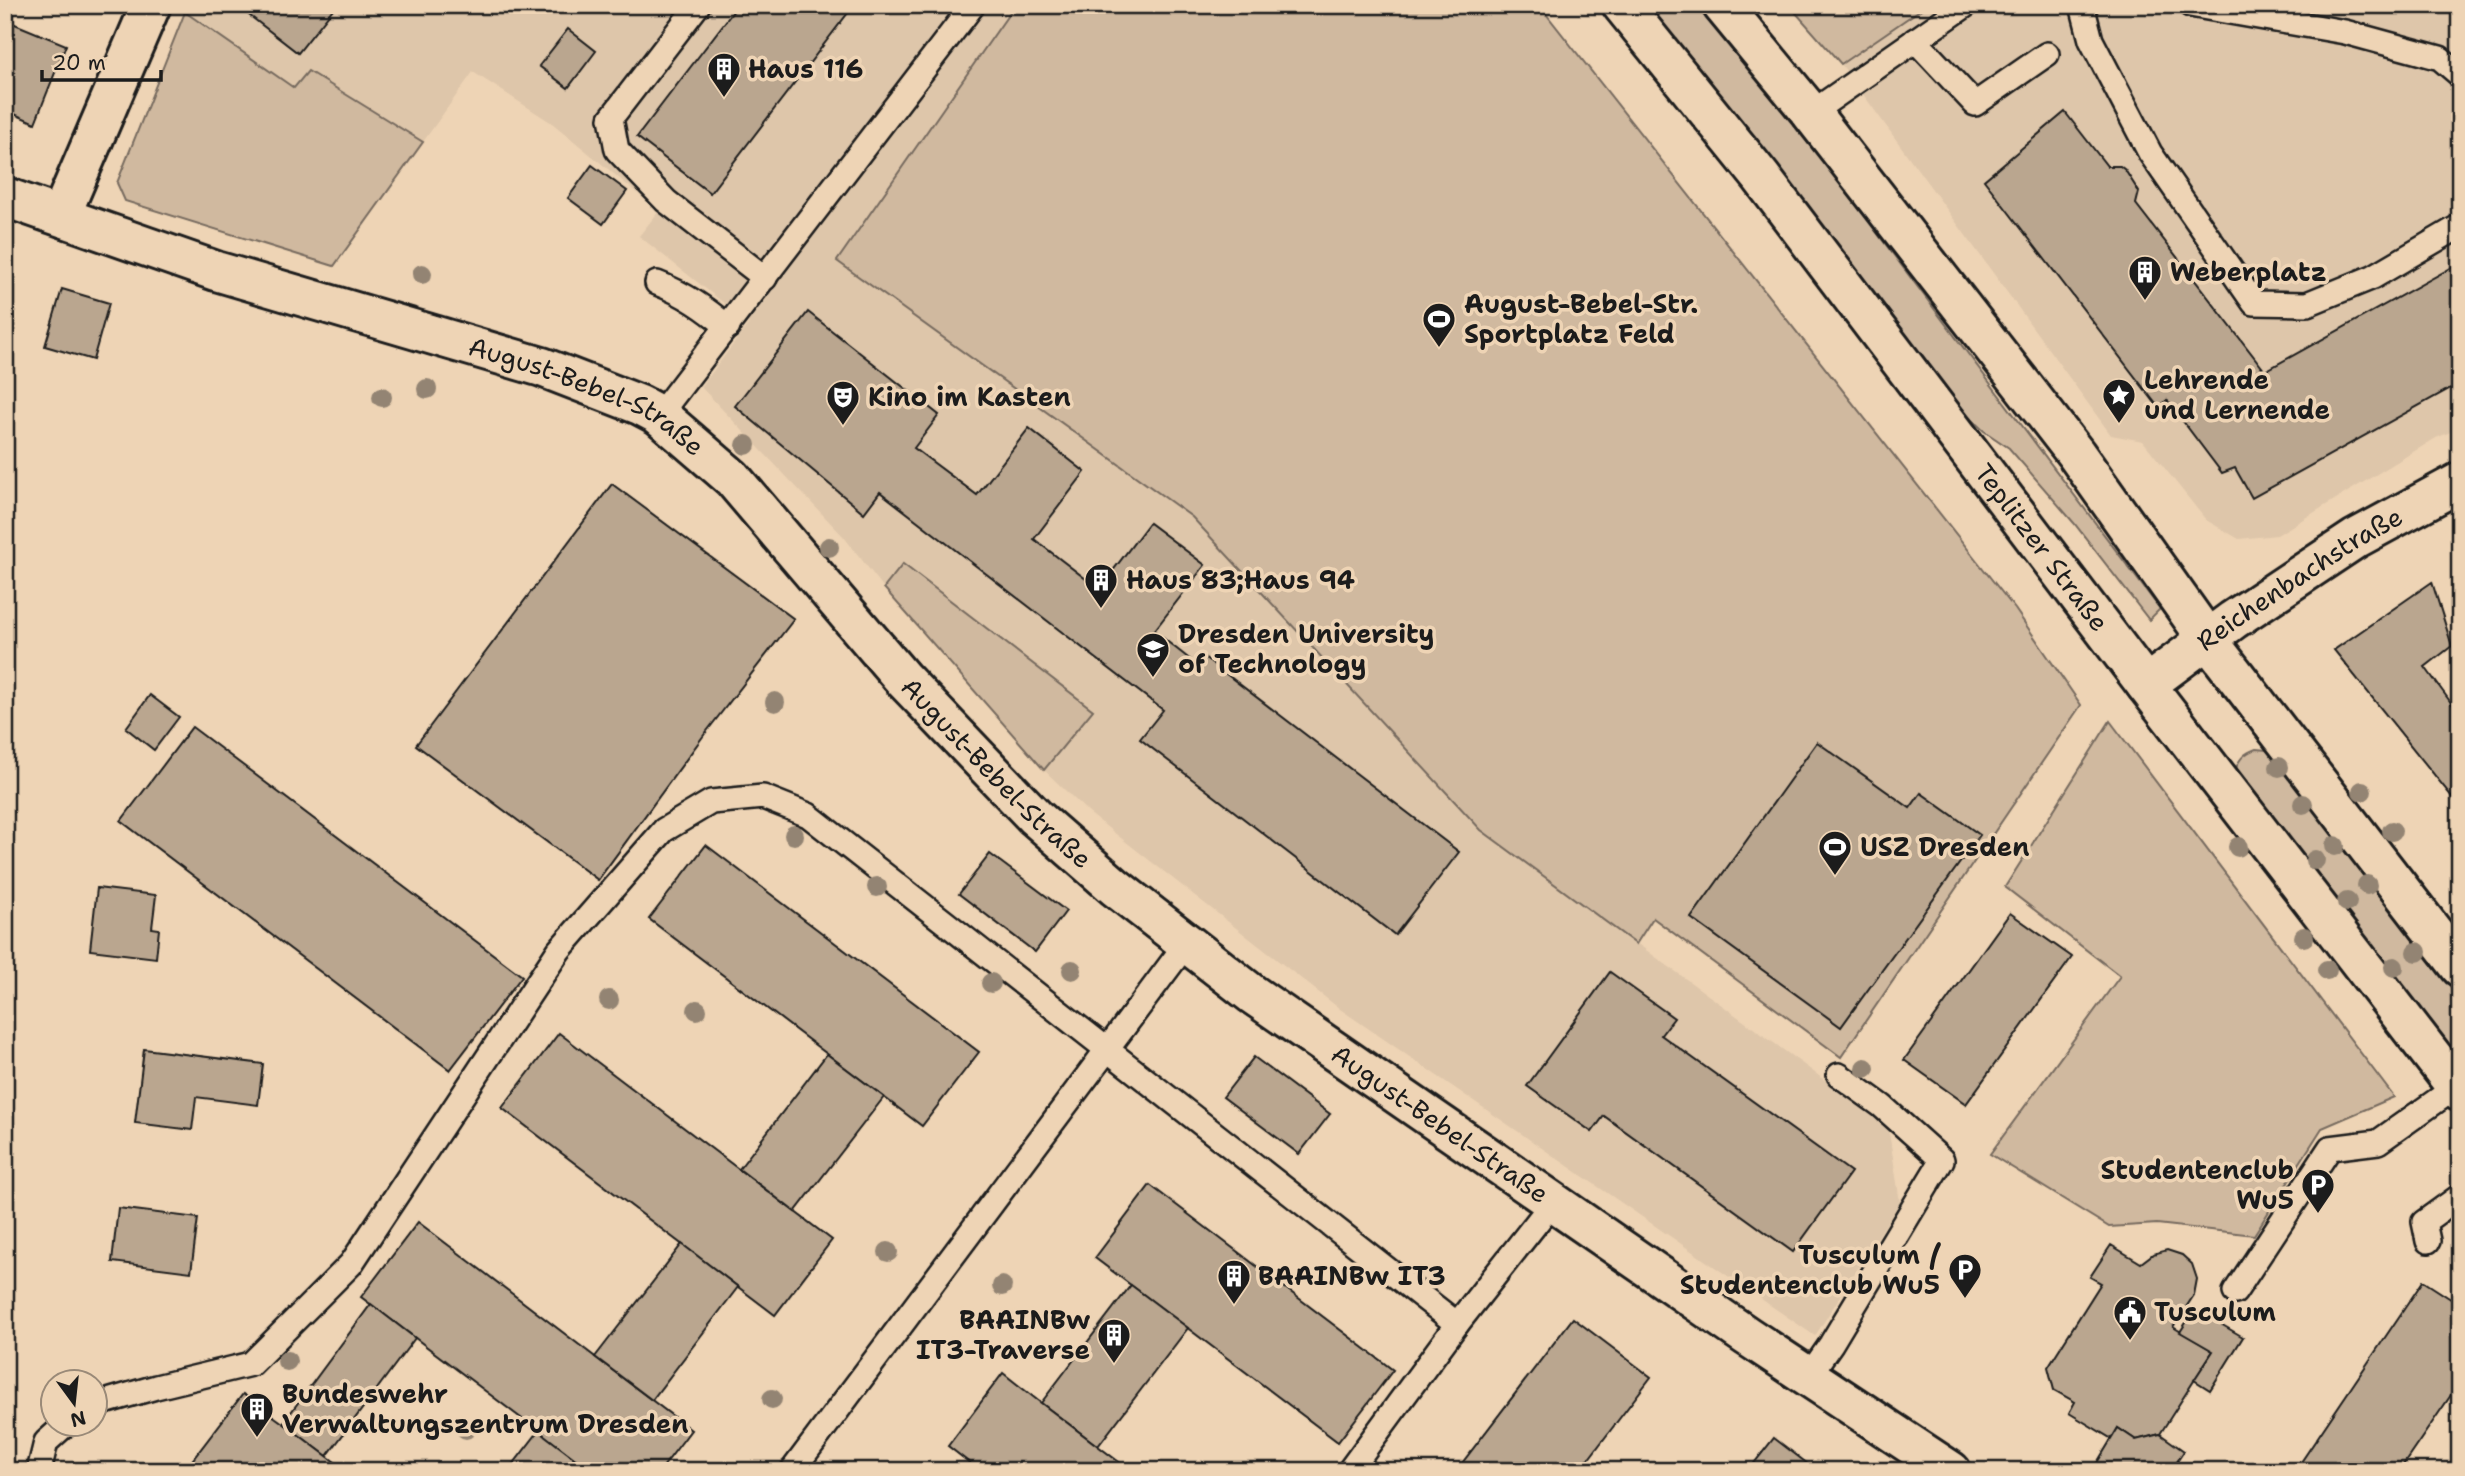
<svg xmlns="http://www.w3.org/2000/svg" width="2465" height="1476" viewBox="0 0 2465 1476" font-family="'Shantell Sans',sans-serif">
  <rect width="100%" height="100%" fill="#eed4b5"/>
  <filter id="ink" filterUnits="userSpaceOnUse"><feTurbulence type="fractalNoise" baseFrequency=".0143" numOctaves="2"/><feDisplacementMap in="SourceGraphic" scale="14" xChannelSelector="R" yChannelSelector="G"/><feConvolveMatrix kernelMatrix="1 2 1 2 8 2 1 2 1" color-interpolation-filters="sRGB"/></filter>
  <g filter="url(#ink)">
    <g fill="#dec6aa">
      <polygon points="188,5 1015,5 837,261 1192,517 1481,830 1888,1126 1900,1202 1815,1336 1340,1009 1089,813 1044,770 884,588 844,537 701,387 749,323 639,236 659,211 552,123 473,72 423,142 308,71 294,88 185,12"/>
      <polygon points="1927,5 2460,5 2460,428 2436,438 2277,535 2239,539 2206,520 2143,441 2111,435 1841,64"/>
    </g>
    <g fill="#d0b99f" stroke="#766a5e" stroke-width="2">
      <polygon points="1015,5 1539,5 2015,609 2081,705 1841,1057 1653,918 1636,944 1481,830 1192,517 837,261"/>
      <polygon points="1648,5 1697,5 1832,173 2160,609 2149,620 2074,523 2009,448 1984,431 1967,415"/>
      <polygon points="1789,5 1927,5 1841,64"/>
      <polygon points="185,12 294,88 308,71 423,142 334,266 125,201 117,183"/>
      <polygon points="903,564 1093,710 1044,770 884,588"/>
      <polygon points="2110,721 2394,1097 2322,1128 2254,1235 2157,1224 2109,1227 1990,1154 2120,976 2005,887"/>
      <path d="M 2256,749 L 2267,750 L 2460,999 L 2460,1060 L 2236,769 C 2239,758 2245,753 2256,749 Z"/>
    </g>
    <g fill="#baa68f" stroke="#1c1c1c" stroke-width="2">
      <polygon points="236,5 336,5 298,53"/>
      <polygon points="738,5 854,5 710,193 637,137"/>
      <polygon points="5,20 66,45 35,123 5,110"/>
      <polygon points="568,29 596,51 568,88 539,66"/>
      <polygon points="2065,112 2107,166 2120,166 2125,170 2139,192 2136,204 2265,371 2460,263 2460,383 2252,498 2235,468 2222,473 2167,400 2159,408 1984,180"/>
      <polygon points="592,165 627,191 603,224 568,198"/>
      <polygon points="62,289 109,303 93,360 45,346"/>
      <polygon points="808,312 939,415 914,448 977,495 1029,428 1085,472 1034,539 1099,589 1149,523 1205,565 1154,631 1197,665 1204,657 1459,852 1395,935 1140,739 1163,710 880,492 864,513 735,406"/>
      <polygon points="612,484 794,619 704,735 598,880 416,745"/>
      <polygon points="2432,582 2452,646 2425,667 2460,715 2460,807 2334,650"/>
      <polygon points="150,695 179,717 154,750 126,728"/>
      <polygon points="192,727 522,976 450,1070 121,821"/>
      <polygon points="1817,742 1910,808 1921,793 1980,835 1841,1027 1691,918"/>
      <polygon points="706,845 979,1052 922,1126 649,919"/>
      <polygon points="990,854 1066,911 1035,952 959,894"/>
      <polygon points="97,888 156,895 152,928 159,929 156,958 90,950"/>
      <polygon points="2010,913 2072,957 1966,1104 1904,1060"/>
      <polygon points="1610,972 1674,1018 1661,1035 1851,1172 1793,1252 1604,1116 1592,1132 1527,1086"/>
      <polygon points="559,1033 832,1240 775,1315 502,1108"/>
      <polygon points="144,1049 263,1064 258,1105 196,1097 192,1130 135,1123"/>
      <polygon points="827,1054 884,1097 795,1212 739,1169"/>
      <polygon points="1254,1057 1330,1114 1299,1154 1223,1097"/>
      <polygon points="1150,1185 1393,1370 1338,1442 1095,1258"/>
      <polygon points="118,1208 198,1218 191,1272 112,1262"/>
      <polygon points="418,1222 691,1430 660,1471 591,1471 361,1297"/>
      <polygon points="682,1244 738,1287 652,1400 595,1357"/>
      <polygon points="2111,1245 2141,1263 2153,1254 2167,1250 2182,1255 2192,1264 2197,1279 2194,1295 2173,1327 2213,1351 2160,1434 2136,1440 2118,1428 2112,1439 2069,1413 2075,1402 2054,1390 2048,1367 2101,1283 2090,1277"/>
      <polygon points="2423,1281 2460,1305 2460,1382 2399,1471 2295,1471"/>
      <polygon points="1131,1285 1188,1328 1098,1446 1041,1403"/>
      <polygon points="371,1304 415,1338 327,1456 283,1423"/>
      <polygon points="2195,1309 2243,1337 2210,1390 2194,1380 2213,1351 2180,1332"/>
      <polygon points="1573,1318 1651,1377 1588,1460 1603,1471 1456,1471"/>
      <polygon points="1003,1373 1041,1403 1131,1471 980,1471 948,1446"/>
      <polygon points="243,1394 283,1423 347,1471 184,1471"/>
      <polygon points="2118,1428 2136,1440 2160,1434 2184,1451 2171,1471 2092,1471"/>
      <polygon points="539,1431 591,1471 508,1471"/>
      <polygon points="1774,1438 1817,1471 1748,1471"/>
    </g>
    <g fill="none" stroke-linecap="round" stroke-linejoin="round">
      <defs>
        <g id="lane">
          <polyline points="698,5 611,118 617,150 666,201 765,278"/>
          <polyline points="2082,5 2091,40 2150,153 2254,303 2307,304 2373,277 2460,226"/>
          <polyline points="2190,5 2345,32 2440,58 2460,75"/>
          <polyline points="1915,40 1975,104 2047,54"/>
          <polyline points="1811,113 1966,5"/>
          <path d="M 657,283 C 685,294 705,308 728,327"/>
          <polyline points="659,415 973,5"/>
          <polyline points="2428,1241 2424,1222 2460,1196"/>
          <polyline points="2235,1292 2330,1148 2378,1142 2456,1087"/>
          <polyline points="1808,1377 1831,1344 1942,1160 1882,1106 1839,1075"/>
          <polyline points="94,1405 156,1387 251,1364 351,1264 559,950 664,830 711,802 763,797 808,815 1457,1324 1553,1202"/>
          <polyline points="39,1471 46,1442 66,1424"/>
          <polyline points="792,1471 1186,944"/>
          <polyline points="1349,1471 1457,1324"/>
        </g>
        <g id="street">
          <path id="s1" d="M 5,197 L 216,271 L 542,367 L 640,405 L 659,415 L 732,478 L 903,679 L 1035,817 L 1115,887 L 1252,994 L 1747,1336 L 1951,1471"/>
          <polyline points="61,215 151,5"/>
        </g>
        <g id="secondary">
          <path id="s2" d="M 1622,5 L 1761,177 L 2146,685 L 2460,1092"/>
          <polyline points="1722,5 1811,113 2076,454 2208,640 2460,967"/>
          <path id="s3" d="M 2146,685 L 2233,620 L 2355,539 L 2460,482"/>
        </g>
      </defs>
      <use href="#lane" stroke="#1c1c1c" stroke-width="28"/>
      <use href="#street" stroke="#1c1c1c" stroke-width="44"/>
      <use href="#secondary" stroke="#1c1c1c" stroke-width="44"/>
      <use href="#lane" stroke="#eed4b5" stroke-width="23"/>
      <use href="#street" stroke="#eed4b5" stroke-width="38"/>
      <use href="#secondary" stroke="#eed4b5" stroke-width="38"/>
    </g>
    <g fill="#938473">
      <circle cx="422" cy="274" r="10"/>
      <circle cx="427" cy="389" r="10"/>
      <circle cx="382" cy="397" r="10"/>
      <circle cx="746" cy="445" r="10"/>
      <circle cx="829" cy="547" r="10"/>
      <circle cx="775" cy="702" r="10"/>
      <circle cx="2279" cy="767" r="10"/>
      <circle cx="2362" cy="791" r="10"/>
      <circle cx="2303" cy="804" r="10"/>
      <circle cx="2392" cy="831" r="10"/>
      <circle cx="794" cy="835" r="10"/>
      <circle cx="2335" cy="846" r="10"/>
      <circle cx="2238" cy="847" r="10"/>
      <circle cx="2315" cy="860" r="10"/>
      <circle cx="2367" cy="885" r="10"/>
      <circle cx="877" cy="887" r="10"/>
      <circle cx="2347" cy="902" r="10"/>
      <circle cx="2304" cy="937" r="10"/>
      <circle cx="2417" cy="952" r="10"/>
      <circle cx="2394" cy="967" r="10"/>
      <circle cx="1072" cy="970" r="10"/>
      <circle cx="2327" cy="970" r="10"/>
      <circle cx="991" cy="983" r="10"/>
      <circle cx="609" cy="1000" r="10"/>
      <circle cx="697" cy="1010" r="10"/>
      <circle cx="1865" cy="1068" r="10"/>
      <circle cx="888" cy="1252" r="10"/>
      <circle cx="1002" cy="1286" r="10"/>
      <circle cx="287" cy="1361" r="10"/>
      <circle cx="772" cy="1399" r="10"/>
      <circle cx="466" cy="1429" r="10"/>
    </g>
  </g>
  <defs>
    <symbol id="building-pin" viewBox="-11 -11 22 30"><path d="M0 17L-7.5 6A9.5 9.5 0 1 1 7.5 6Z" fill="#1c1c1c" stroke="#eed4b5"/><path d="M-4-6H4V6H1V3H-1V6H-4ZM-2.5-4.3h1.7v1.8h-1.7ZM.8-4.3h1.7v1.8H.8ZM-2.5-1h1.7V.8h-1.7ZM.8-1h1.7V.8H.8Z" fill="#fff"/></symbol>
    <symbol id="stadium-pin" viewBox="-11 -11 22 30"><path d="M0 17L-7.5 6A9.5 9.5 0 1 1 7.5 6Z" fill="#1c1c1c" stroke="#eed4b5"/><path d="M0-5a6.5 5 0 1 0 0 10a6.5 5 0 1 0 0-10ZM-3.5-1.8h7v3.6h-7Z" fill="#fff"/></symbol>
    <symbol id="sight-pin" viewBox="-11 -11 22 30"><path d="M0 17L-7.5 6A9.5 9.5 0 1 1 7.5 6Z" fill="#1c1c1c" stroke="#eed4b5"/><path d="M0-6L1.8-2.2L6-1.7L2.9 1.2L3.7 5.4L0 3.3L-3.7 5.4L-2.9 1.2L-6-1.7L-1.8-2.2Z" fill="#fff"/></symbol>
    <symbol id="theatre-pin" viewBox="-11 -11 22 30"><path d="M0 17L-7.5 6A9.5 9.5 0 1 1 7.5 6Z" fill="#1c1c1c" stroke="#eed4b5"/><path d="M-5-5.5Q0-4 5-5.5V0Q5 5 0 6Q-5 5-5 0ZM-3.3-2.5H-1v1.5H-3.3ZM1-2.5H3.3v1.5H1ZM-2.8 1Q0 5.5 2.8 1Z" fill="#fff"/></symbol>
    <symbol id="university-pin" viewBox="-11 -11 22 30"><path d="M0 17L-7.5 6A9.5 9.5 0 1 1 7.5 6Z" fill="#1c1c1c" stroke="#eed4b5"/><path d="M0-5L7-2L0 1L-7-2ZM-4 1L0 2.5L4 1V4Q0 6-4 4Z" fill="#fff"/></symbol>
    <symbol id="parking-pin" viewBox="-11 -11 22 30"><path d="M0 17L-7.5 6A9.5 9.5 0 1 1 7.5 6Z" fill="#1c1c1c" stroke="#eed4b5"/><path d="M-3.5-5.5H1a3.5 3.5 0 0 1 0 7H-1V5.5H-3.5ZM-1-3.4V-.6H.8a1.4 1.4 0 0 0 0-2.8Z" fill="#fff"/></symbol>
    <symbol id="civic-pin" viewBox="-11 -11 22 30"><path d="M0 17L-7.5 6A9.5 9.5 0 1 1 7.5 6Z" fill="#1c1c1c" stroke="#eed4b5"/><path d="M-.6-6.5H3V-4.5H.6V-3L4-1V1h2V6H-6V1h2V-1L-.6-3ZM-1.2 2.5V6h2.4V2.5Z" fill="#fff"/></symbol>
  </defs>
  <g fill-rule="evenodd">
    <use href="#building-pin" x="705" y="50" width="38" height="52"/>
    <use href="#building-pin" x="2126" y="253" width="38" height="52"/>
    <use href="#stadium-pin" x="1420" y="300" width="38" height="52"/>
    <use href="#sight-pin" x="2100" y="376" width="38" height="52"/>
    <use href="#theatre-pin" x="824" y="378" width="38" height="52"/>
    <use href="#building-pin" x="1082" y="561" width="38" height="52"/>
    <use href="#university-pin" x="1134" y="630" width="38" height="52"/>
    <use href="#stadium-pin" x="1816" y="828" width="38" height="52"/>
    <use href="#parking-pin" x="2299" y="1166" width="38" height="52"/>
    <use href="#parking-pin" x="1946" y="1251" width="38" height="52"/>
    <use href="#building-pin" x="1215" y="1257" width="38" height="52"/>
    <use href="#civic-pin" x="2111" y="1293" width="38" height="52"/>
    <use href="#building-pin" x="1095" y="1316" width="38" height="52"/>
    <use href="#building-pin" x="238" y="1390" width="38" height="52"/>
  </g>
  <g text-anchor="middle" stroke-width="7" stroke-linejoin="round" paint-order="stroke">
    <g font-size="26" font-weight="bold" fill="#1c1c1c" stroke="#eed4b5" text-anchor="start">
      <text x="748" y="78">Haus 116</text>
      <text x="2170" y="281">Weberplatz</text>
      <text x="1464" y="313">August-Bebel-Str.<tspan x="1464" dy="30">Sportplatz Feld</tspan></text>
      <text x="2144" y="389">Lehrende<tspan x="2144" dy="30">und Lernende</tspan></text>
      <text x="868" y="406">Kino im Kasten</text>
      <text x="1126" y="589">Haus 83;Haus 94</text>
      <text x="1178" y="643">Dresden University<tspan x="1178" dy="30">of Technology</tspan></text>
      <text x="1860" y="856">USZ Dresden</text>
      <text x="2294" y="1179" text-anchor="end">Studentenclub<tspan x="2294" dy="30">Wu5</tspan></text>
      <text x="1940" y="1264" text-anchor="end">Tusculum /<tspan x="1940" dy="30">Studentenclub Wu5</tspan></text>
      <text x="1258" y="1285">BAAINBw IT3</text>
      <text x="2154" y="1321">Tusculum</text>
      <text x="1090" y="1329" text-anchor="end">BAAINBw<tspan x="1090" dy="30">IT3-Traverse</tspan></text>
      <text x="282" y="1403">Bundeswehr<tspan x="282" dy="30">Verwaltungszentrum Dresden</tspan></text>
    </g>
    <g font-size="26" fill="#1c1c1c" stroke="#eed4b5">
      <text dy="9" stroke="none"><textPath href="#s1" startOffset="616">August-Bebel-Straße</textPath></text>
      <text dy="9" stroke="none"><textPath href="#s2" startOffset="686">Teplitzer Straße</textPath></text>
      <text dy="9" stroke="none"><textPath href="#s3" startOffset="187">Reichenbachstraße</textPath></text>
      <text dy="9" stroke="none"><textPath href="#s1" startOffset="1183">August-Bebel-Straße</textPath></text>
      <text dy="9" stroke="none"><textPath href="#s1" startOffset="1750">August-Bebel-Straße</textPath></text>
    </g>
  </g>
  <rect width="2465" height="1476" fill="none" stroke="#eed4b5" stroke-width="28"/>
  <rect x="14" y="14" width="2437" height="1448" fill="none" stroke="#1c1c1c" stroke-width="2.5" filter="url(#ink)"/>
  <g transform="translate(74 1403) rotate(165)"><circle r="33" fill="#eed4b5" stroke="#9a8a78" stroke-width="2"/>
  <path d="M0-5L12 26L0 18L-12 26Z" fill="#1c1c1c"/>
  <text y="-10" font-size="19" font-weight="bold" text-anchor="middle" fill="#1c1c1c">N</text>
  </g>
  <path d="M42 70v10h119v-10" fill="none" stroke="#1c1c1c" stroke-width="3.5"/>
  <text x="52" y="70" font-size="21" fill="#1c1c1c" stroke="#eed4b5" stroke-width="5" paint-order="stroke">20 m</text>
</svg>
